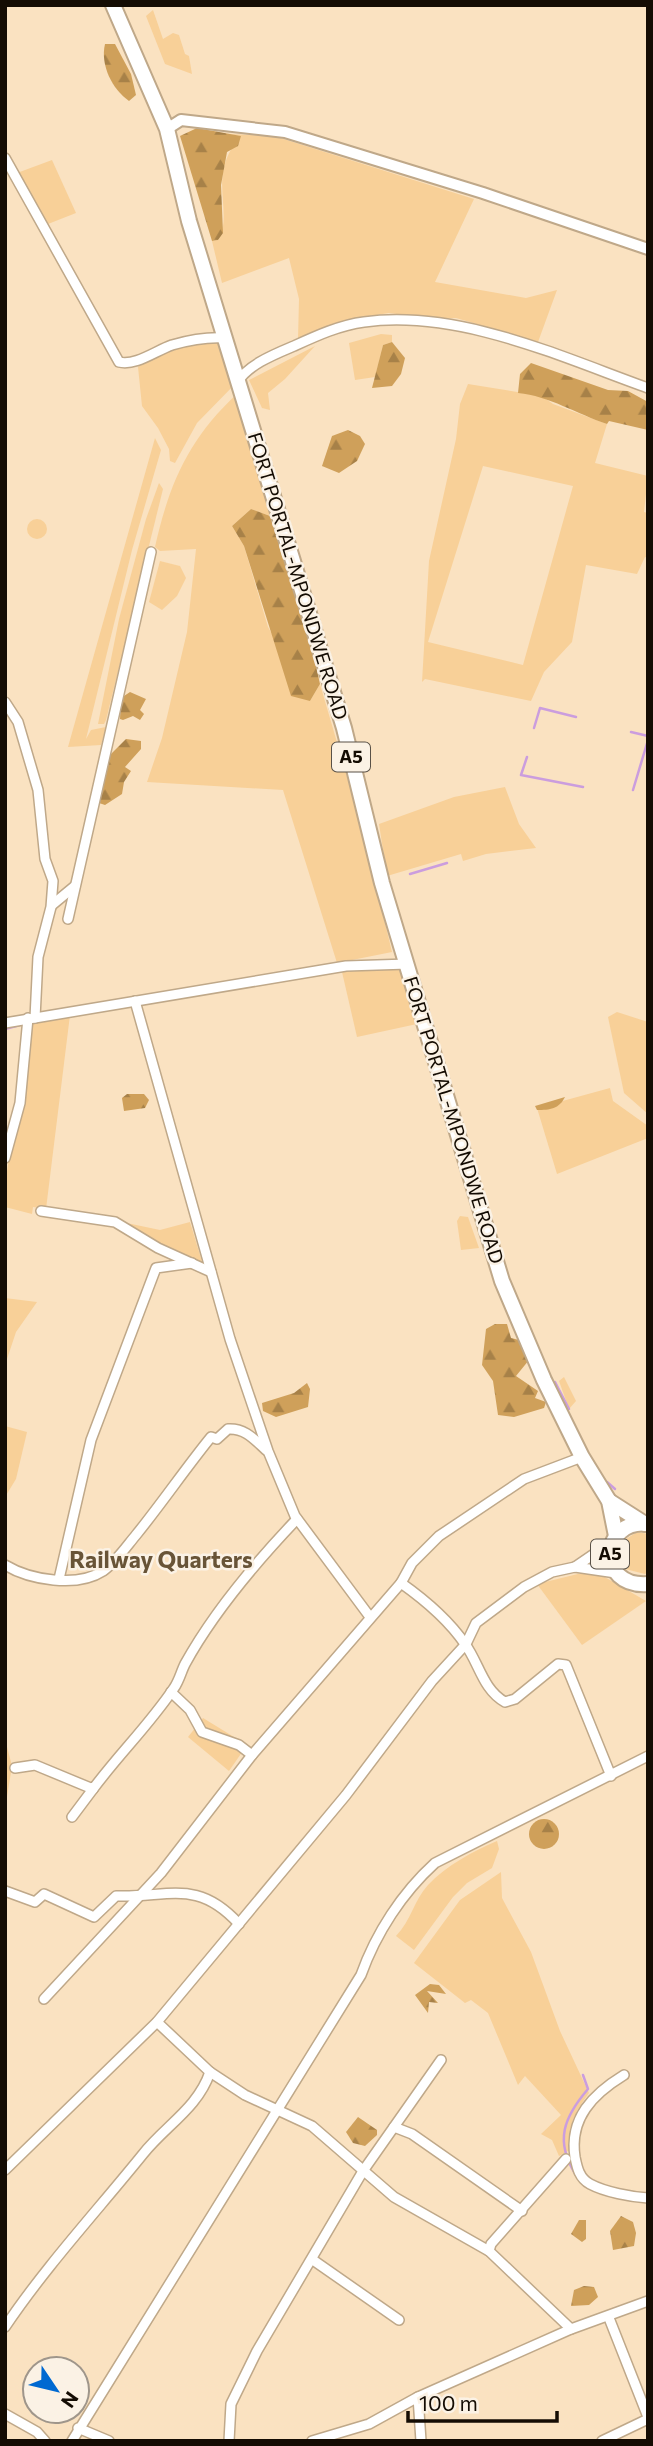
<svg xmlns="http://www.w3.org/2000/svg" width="653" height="2446" viewBox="0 0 653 2446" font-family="Commissioner,sans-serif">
  <defs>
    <pattern id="forest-firs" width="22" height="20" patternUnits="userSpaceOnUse" patternTransform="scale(1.75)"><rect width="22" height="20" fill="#cfa05a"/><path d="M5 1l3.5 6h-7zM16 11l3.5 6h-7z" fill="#a78148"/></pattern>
  </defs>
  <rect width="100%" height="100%" fill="#fae2c1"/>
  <g fill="#f8d098" fill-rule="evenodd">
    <polygon points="153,10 163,39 173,33 179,35 185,54 189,56 192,74 165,64 146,16"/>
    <path d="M 229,134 L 274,136 L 474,199 L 435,282 L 526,298 L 557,290 L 538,342 L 456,318 L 434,319 L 389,313 L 357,318 L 298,339 L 299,299 L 289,258 L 222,283 L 212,241 L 218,240 C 235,212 205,176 241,136 Z"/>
    <polygon points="52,160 76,213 48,224 17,173"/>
    <polygon points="381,334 392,335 392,342 383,345 375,377 355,380 349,343"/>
    <polygon points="221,338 236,383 197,423 175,463 170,461 169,449 158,428 142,406 138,367 152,352"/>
    <polygon points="315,346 285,379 268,393 270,410 262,408 249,380"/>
    <path d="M 468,384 L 542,396 L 553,404 L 607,424 L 595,463 L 648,476 L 644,512 L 648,513 L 648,558 L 645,557 L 637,574 L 586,565 L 572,642 L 544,672 L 531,701 L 425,679 L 422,682 L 429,561 L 456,439 L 460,404 ZM 483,466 L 573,486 L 523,665 L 428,642 Z"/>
    <path d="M 237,394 L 271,506 L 270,516 L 251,509 L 232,526 L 244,546 L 268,627 L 310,701 L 320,684 L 364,835 L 392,952 L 337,963 L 283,790 L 147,782 L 162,738 L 187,632 L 196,549 L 160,551 L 155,547 C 169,484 189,438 237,394 Z"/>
    <polygon points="155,438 161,450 132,550 86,739 91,730 106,727 101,745 68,747"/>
    <polygon points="159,483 163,489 106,720 104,724 98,724 119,619 146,519"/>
    <circle cx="37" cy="529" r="10"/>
    <polygon points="160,561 180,566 186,578 177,596 162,610 149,602"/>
    <polygon points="505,787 519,824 536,848 486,854 463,861 461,854 387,876 379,824 454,797"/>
    <polygon points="394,966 401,971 417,1024 357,1037 342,972"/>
    <polygon points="617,1012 648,1022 648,1114 624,1093 608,1017"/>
    <polygon points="70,1015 46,1209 33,1207 32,1214 5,1207 5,1184 30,1025"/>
    <polygon points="610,1088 613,1101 648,1126 648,1138 557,1174 537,1108"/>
    <polygon points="460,1216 468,1217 479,1248 461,1250 457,1221"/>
    <polygon points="122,1222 160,1230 190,1222 203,1265 157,1245"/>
    <polygon points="5,1298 37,1302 16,1332 5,1365"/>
    <polygon points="564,1377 576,1401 569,1409 559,1381"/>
    <polygon points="5,1426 27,1432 16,1479 5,1497"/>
    <polygon points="637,1532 648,1534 648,1572 645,1574 625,1569 618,1557 620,1543"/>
    <polygon points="586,1572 603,1576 646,1601 582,1645 537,1584"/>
    <polygon points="203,1718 247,1745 229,1771 188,1737"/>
    <polygon points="5,1739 12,1766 5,1809"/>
    <path d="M 497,1841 L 499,1849 L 492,1868 L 467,1883 L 453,1897 L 414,1950 L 396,1936 C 411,1921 414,1900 428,1885 C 446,1866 473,1851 497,1841 Z"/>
    <path d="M 501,1872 L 502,1898 L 531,1952 L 560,2031 L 589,2093 C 575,2112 567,2126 570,2150 L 559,2156 L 552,2140 L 541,2134 L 561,2115 L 525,2076 L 518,2085 L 488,2013 L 471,2000 L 465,2003 L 414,1963 L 460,1900 Z"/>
  </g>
  <g fill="url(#forest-firs)">
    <path d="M 105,44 L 115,44 L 131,74 L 136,95 L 129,101 C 112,89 100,65 105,44 Z"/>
    <polygon points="197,128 241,136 238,146 227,152 221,185 223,233 218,240 212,241 180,136"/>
    <polygon points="392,342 405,358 401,374 392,386 372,388 383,345"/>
    <path d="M 531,363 L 608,390 L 628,391 L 648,402 L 648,430 L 609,421 L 607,424 C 577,414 549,396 518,393 L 520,374 Z"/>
    <polygon points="348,430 360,436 365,444 357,461 339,473 322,466 332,436"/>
    <polygon points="251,509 270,516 309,635 320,684 310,701 291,696 244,546 232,526"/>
    <polygon points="130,692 146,699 140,710 144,714 140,720 133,716 123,720 120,719 121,698"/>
    <polygon points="126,739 141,741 141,749 125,767 131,771 124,782 122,794 105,805 99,803 108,757"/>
    <polygon points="127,1094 144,1094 149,1100 145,1108 124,1111 122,1098"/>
    <path d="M 565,1097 C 559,1109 550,1110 537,1110 L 535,1106 Z"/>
    <polygon points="495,1324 507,1324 511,1338 519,1340 529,1360 516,1376 538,1391 535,1398 546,1402 544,1408 514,1417 498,1415 493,1381 482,1365 486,1329"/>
    <polygon points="307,1383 310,1389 308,1407 276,1417 263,1411 262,1403 294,1393"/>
    <circle cx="544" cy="1834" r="15"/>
    <polygon points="430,1984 439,1985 446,1994 427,1991 438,2003 429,2002 428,2013 415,1995"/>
    <polygon points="358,2117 377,2130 377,2135 365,2146 353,2143 346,2132"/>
    <polygon points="621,2216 633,2222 636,2233 634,2246 613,2250 610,2231"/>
    <polygon points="579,2220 586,2220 586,2239 582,2242 571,2234"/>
    <polygon points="584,2286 594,2287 598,2297 589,2305 571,2306 574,2290"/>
  </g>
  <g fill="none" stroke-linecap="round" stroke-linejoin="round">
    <g stroke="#cb9dde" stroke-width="2.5">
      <polyline points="534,728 540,708 576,717"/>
      <polyline points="631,732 648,736"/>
      <polyline points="527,757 521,775 583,787"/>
      <polyline points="633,790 648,740"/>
      <polyline points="410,874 447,863"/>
      <polyline points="5,1029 20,1025"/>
      <polyline points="555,1382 569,1409"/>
      <polyline points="607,1482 615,1489"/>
      <path d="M 576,2175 C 554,2141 564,2117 588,2089 L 583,2075"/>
    </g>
    <defs>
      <g id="minor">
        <path d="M 5,158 L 119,362 C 136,366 155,351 172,345 C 190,340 205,337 223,338"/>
        <path d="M 237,383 C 247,365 275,354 294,346 C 316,336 340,325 364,322 C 459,309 561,357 648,388"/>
        <polyline points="5,702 18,722 38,790 45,859 53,881 51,907 38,957 35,1018"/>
        <polyline points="52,905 75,886"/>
        <polyline points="68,919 151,552"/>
        <polyline points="135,1001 230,1339 268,1451 295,1516 370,1617"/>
        <polyline points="5,1023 346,966 408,964"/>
        <polyline points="5,1158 20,1103 28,1018"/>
        <polyline points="41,1211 115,1222 158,1248 211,1272"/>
        <path d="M 582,1457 L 524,1479 L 439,1536 L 412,1563 L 401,1583 C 425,1600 448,1619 465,1644 C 479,1663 483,1690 505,1702 L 515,1699 L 558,1664 L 566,1665 L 611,1776"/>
        <path d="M 5,1565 C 30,1580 77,1588 103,1571 C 116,1562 126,1547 136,1535 C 162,1503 185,1469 211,1437 L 217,1439 L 228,1429 C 245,1428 254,1439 266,1450"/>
        <polyline points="575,1567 613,1541"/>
        <polyline points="59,1579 91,1440 156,1268 192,1263"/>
        <polyline points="171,1692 190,1710 202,1732 239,1745 252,1755"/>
        <path d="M 15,1768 L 35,1765 L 93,1789 C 119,1754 150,1724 174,1688 C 179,1681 181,1672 185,1664 C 213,1613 257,1561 297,1519"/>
        <polyline points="72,1817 93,1789"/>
        <path d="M 5,1891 L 35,1902 L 44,1894 L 94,1917 L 116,1896 C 169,1898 197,1878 239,1924"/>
        <polyline points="44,1999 161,1873 252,1755 401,1583"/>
        <polyline points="157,2022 210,2072 245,2095 312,2126 394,2197 489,2251 571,2329"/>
        <path d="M 624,2075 C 593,2094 569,2118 575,2157 C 577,2167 579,2178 590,2184 C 605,2192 631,2197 648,2198"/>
        <polyline points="394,2127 412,2134 522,2211"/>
        <polyline points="5,2170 157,2022 346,1795 432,1681 466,1644 476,1623 524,1587 552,1572 575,1567 616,1573"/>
        <polyline points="489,2251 491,2244 566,2159"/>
        <polyline points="313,2260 399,2320"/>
        <polyline points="609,2318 648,2417"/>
        <path d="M 5,2327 C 46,2266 97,2211 143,2154 C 165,2126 198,2108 210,2072"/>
        <polyline points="5,2414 37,2432 45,2441"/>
        <polyline points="78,2428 109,2441"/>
        <path d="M 72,2441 L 361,1975 C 376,1933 402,1893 435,1863 L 648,1756"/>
        <polyline points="229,2441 231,2404 257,2351 363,2171 441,2060"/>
        <polyline points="312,2441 369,2424 418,2397"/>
        <polyline points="421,2441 418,2397 571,2329 648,2301"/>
        <polyline points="602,2441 648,2419"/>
      </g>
      <polyline id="tertiary" points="167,129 181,120 285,132 483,193 648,249"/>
      <g id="trunk">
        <polyline points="113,5 167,129 189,221 344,728 382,883 502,1281 544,1380 582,1457 609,1501 616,1536"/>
        <polyline points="609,1501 645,1524"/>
        <path d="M 648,1524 C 601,1518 595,1588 648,1584"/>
      </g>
    </defs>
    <use href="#minor" stroke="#bfa889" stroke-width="12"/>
    <use href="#tertiary" stroke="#bfa889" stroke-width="14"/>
    <use href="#trunk" stroke="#bfa889" stroke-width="18"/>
    <use href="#minor" stroke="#fff" stroke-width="9"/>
    <use href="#tertiary" stroke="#fff" stroke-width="10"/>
    <use href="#trunk" stroke="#fff" stroke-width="14"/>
  </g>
  <g text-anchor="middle" stroke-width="5" stroke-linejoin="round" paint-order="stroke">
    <g fill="#fbf2e5" stroke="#595147" stroke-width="2">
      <rect x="332" y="742.5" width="38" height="29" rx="5"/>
      <rect x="591" y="1539.5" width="38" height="29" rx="5"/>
    </g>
    <g font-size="18" font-weight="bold" fill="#140c03">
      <text x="351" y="763">A5</text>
      <text x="610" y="1560">A5</text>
    </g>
    <g font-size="19" fill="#140c03" stroke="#fbf2e5">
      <text transform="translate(298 576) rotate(73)" y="7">FORT PORTAL-MPONDWE ROAD</text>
      <text transform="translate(454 1120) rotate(73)" y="7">FORT PORTAL-MPONDWE ROAD</text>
    </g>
    <g font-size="23" font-weight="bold" fill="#685437" stroke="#fbf2e5">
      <text x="161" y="1568">Railway Quarters</text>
    </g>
  </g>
  <rect width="653" height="2446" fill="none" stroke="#140c03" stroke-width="14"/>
  <g transform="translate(56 2390) rotate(125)"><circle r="33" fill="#fbf2e5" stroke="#9f968b" stroke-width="2"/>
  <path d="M0-5L12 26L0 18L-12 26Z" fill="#0069d1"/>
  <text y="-10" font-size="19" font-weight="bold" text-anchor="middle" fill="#140c03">N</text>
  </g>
  <path d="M408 2411v10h149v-10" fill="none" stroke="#140c03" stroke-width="3.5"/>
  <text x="419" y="2411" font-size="21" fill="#140c03" stroke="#fbf2e5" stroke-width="5" paint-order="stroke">100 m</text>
</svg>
